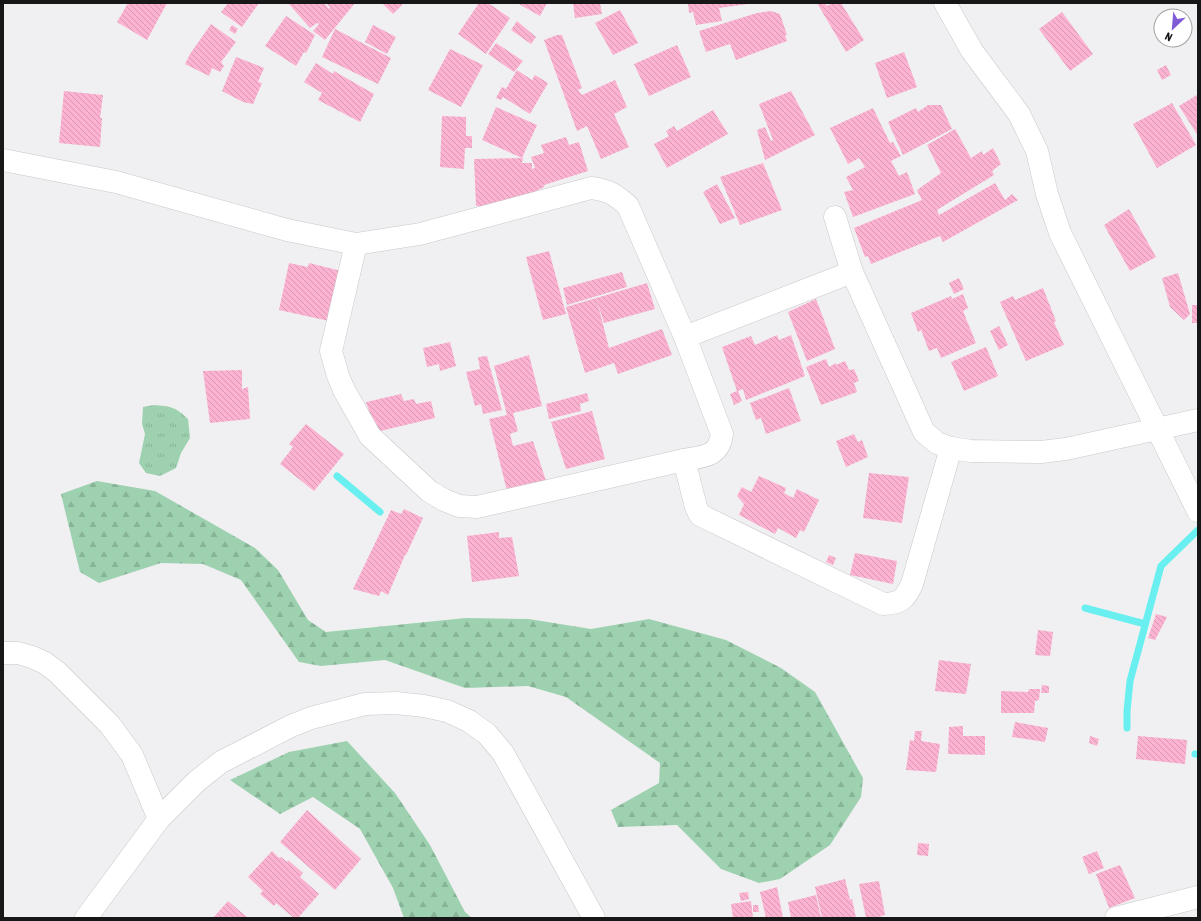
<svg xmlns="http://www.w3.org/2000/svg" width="1201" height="921" viewBox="0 0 1201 921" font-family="'Asap Condensed',sans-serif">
  <defs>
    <pattern id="grass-tufts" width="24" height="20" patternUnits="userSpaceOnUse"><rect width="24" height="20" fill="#9ed1b0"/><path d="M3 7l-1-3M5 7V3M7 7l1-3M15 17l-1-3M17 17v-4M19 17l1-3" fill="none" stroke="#87b397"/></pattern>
    <pattern id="forest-firs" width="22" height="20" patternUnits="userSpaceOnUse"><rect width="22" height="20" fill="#9ed1b0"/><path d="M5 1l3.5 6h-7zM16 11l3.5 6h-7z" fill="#87b397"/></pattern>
    <pattern id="building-back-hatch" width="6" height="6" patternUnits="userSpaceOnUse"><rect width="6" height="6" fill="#fcb2d1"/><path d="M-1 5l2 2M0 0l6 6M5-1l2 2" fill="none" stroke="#d798b3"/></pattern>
  </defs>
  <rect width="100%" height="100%" fill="#f0f0f2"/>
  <path fill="url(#grass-tufts)" d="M 154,405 C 170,406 176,407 188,419 L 190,438 L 181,453 L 176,468 L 160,476 L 146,473 L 139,463 L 145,434 L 142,424 L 143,407 Z"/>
  <g fill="url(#forest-firs)">
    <polygon points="97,481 155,491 255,548 278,570 308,620 326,632 466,618 529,619 591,629 649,619 726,640 781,668 815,692 863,778 861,797 830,845 780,879 759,883 721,869 677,825 618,827 611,810 659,783 660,763 566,697 528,686 465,688 385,660 321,666 299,662 241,580 203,564 161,563 99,583 80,572 61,494"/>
    <polygon points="347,741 395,793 430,845 465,912 472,918 404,918 393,888 360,829 313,797 280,814 230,780 289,752"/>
  </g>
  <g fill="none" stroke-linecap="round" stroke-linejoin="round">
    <g stroke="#69efef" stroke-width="7">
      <polyline points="337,476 380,512"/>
      <polyline points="1085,608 1145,624"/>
      <polyline points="1127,728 1127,711 1130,681 1161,566 1198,530"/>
      <polyline points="1195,754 1198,754"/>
    </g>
  </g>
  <g fill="url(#building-back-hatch)">
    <polygon points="128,3 167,3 147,40 117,22"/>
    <polygon points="228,3 259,3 242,27 221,12"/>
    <polygon points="288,3 324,3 329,9 330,7 326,3 355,3 325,40 313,31 319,24 317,23 310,28"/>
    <polygon points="382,3 404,3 393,14"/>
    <polygon points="479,3 488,3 510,18 486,54 458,34"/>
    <polygon points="517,3 547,3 540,16"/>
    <polygon points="573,3 600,3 602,14 575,18"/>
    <polygon points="688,3 748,3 748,4 719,8 722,21 696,25 693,12 689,13"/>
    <polygon points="817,3 825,3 827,6 832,3 841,3 864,40 846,52"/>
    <polygon points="620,10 638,43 613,55 595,23"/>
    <polygon points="771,11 780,14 787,35 785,35 787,41 736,60 730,44 706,52 699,31 757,13"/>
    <polygon points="1062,12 1093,54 1070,71 1039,29"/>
    <polygon points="286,16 315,35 306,53 304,52 296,66 265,46"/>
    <polygon points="517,21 536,37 531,44 511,30"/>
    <polygon points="211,24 236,42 221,62 224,66 220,72 212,68 209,76 185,64 190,54"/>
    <polygon points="232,25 238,29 235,34 229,30"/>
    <polygon points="373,25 396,37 387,54 365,42"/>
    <polygon points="335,29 391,58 378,84 322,57"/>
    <polygon points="557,35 562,35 582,88 578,90 582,95 615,80 627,107 614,114 629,147 601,159 587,126 577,131 544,40"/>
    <polygon points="496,43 523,61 514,72 488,54"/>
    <polygon points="677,45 691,77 649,96 634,64"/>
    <polygon points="450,49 483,65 461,107 428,90"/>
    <polygon points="904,52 917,87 887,98 875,63"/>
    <polygon points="236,57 264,68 258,82 262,83 253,104 243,102 222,91"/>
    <polygon points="316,63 333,74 334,71 374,94 360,122 318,100 322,93 304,82"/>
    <polygon points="1166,65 1171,75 1162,80 1157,70"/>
    <polygon points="517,70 532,80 535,75 548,83 530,114 503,97 501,100 496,98 502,87 506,89"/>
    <polygon points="64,91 103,95 100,118 102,118 100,147 59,143"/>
    <polygon points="791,91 815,135 765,160 757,130 765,127 771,141 773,140 759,104"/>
    <polygon points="1197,95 1198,97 1198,136 1179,106"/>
    <polygon points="1172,103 1196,145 1157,168 1133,124"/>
    <polygon points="928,105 941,105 952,129 903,155 888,122 916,108 918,112"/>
    <polygon points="496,107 537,125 522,158 482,140"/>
    <polygon points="873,108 890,143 893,142 901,156 891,161 899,176 907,172 915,194 853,217 844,192 853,190 846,177 865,167 859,158 848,164 830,128"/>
    <polygon points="713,110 728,134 667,168 654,144 669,136 666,131 674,126 677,131"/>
    <polygon points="442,116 466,117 466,136 472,136 472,148 465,148 464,169 440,167"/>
    <polygon points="955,129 971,158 982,151 983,155 993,148 1001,164 992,171 994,175 937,210 939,215 995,183 1005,200 1012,194 1018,200 943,242 940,236 871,264 868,256 865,257 854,228 922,200 917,190 941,173 927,145"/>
    <polygon points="566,137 569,145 579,142 588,171 544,185 544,187 519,199 488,206 476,206 474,159 523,158 522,163 532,163 532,169 535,168 531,157 544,153 541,145"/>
    <polygon points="763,163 782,210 740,225 720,177"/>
    <polygon points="717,184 735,218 720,224 703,192"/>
    <polygon points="1129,209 1156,257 1130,271 1104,225"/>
    <polygon points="549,251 566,314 543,320 526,257"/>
    <polygon points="289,263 308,267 309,263 341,271 329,321 279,310"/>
    <polygon points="622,272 627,287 567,305 563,288"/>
    <polygon points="1178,273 1190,314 1184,320 1170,307 1162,278"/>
    <polygon points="959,278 964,289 954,294 949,283"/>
    <polygon points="647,283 655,309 604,323 597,301 609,348 662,329 672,355 618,374 614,363 585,373 566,307"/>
    <polygon points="1043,288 1056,321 1054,322 1064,345 1026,361 1000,302 1013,296 1015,300"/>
    <polygon points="963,294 968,308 963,311 976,343 941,358 937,348 929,351 921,330 918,332 911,313 951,296 952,299"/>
    <polygon points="816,299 835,349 807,361 788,312"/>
    <rect x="1192" y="305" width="6" height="18"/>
    <polygon points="999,326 1008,345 999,350 990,331"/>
    <polygon points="777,335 779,340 791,335 805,376 746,400 743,389 738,391 742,401 734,405 730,394 737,391 722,347 751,336 755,345"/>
    <polygon points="450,342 456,366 440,371 439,364 427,367 423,348"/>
    <polygon points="986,347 998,376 964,391 951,362"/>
    <polygon points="529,355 542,406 513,413 518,431 510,434 513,446 533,441 547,484 508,495 489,419 507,415 494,366"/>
    <polygon points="487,356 502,410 483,414 481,404 475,406 466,372 480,369 478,357"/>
    <polygon points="826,359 829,367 836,363 836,365 845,361 849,370 854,369 859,381 854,383 857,392 821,405 806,367"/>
    <polygon points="242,370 242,389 248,387 250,419 210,423 203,371"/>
    <polygon points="789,388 801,421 766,434 761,418 756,420 750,403"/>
    <polygon points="587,393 589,401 580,404 581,411 549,419 546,404"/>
    <polygon points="401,394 404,401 414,399 416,404 431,401 435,418 376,432 366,402"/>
    <polygon points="592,411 605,459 566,469 551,422"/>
    <polygon points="306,424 344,454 314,491 280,464 293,447 289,444"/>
    <polygon points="854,434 858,442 862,440 868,457 846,467 836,441"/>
    <polygon points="869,473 909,477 902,523 863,518"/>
    <polygon points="759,476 786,488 784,493 793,498 797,489 819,500 804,532 800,530 796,538 778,528 775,534 739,515 744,504 737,496 742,487 751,492"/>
    <polygon points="404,509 423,518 406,555 405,555 388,595 381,591 379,596 353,589 391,510 401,514"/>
    <polygon points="499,532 499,538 512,537 519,576 472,582 467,536"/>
    <polygon points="855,553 897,561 893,584 850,575"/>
    <polygon points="829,555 836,558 833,565 826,562"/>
    <polygon points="1156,614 1167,617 1155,640 1148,638"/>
    <polygon points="1038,630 1053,632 1050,656 1035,655"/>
    <polygon points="939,660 971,664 966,694 935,691"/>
    <polygon points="1042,685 1049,686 1049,693 1041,693"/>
    <polygon points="1029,689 1040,689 1039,700 1035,701 1034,713 1001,713 1001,691 1028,692"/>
    <polygon points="1015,722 1048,728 1045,742 1012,737"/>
    <polygon points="963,726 963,736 985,736 985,755 948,754 949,727"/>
    <polygon points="915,731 922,731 921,741 940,744 936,772 906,770 910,740 914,741"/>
    <polygon points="1090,736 1099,739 1097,746 1089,743"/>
    <polygon points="1138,736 1187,740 1185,764 1136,759"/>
    <polygon points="307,810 361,859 335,890 280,842"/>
    <polygon points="918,843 929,844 928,856 917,855"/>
    <polygon points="272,851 279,858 281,857 287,862 288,860 303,873 300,877 319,894 298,918 294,918 276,903 274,906 260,894 263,891 248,877"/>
    <polygon points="1097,851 1104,868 1089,874 1082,857"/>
    <polygon points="1120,865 1135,898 1109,908 1096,874"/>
    <polygon points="845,879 850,900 852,899 856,918 822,918 815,887"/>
    <polygon points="879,881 885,915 875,918 866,918 859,884"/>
    <polygon points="777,887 783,918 766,918 760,892"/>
    <polygon points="748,892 749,899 741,901 739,893"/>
    <polygon points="816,895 821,918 791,918 788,902"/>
    <polygon points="228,901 248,918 213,918"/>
    <polygon points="751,901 753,918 733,918 731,904"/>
    <polygon points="753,905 758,905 759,912 753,912"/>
  </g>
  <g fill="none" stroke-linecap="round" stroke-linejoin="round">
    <defs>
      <g id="minor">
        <polyline points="945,3 972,51 1019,114 1037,151 1047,194 1060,233 1198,511"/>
        <path d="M 3,160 L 116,182 L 287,230 L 356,244 L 420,234 L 591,188 C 608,190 615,194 628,206 L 685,337 L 722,434 C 719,457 704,456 684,460 L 477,507 L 459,506 L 444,500 L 429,491 L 370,436 L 344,390 L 338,376 L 331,351 L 356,244"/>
        <polyline points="835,217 852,272 924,432 937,443 951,448 971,451 1041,452 1066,449 1198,420"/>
        <polyline points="685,337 852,272"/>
        <path d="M 684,460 L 696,507 L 700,515 L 883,604 C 902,603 904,600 912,584 L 951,448"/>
        <polyline points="3,653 18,653 32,657 45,663 57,672 110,725 132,755 159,819"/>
        <polyline points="86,918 159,819 197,781 221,762 291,726 311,718 365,704 396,703 424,706 447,711 469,721 487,734 503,753 594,918"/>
        <polyline points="1116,918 1198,897"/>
      </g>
    </defs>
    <use href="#minor" stroke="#c8c8ca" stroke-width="23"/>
    <use href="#minor" stroke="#fff" stroke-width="22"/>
  </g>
  <rect width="1201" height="921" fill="none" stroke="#171717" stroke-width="8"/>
  <g transform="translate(1173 28) rotate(206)"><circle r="19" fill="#ffffff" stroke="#a2a2a2"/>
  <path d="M0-3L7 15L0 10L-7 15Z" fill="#815bd5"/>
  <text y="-6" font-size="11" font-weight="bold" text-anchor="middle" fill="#171717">N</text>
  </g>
</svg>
